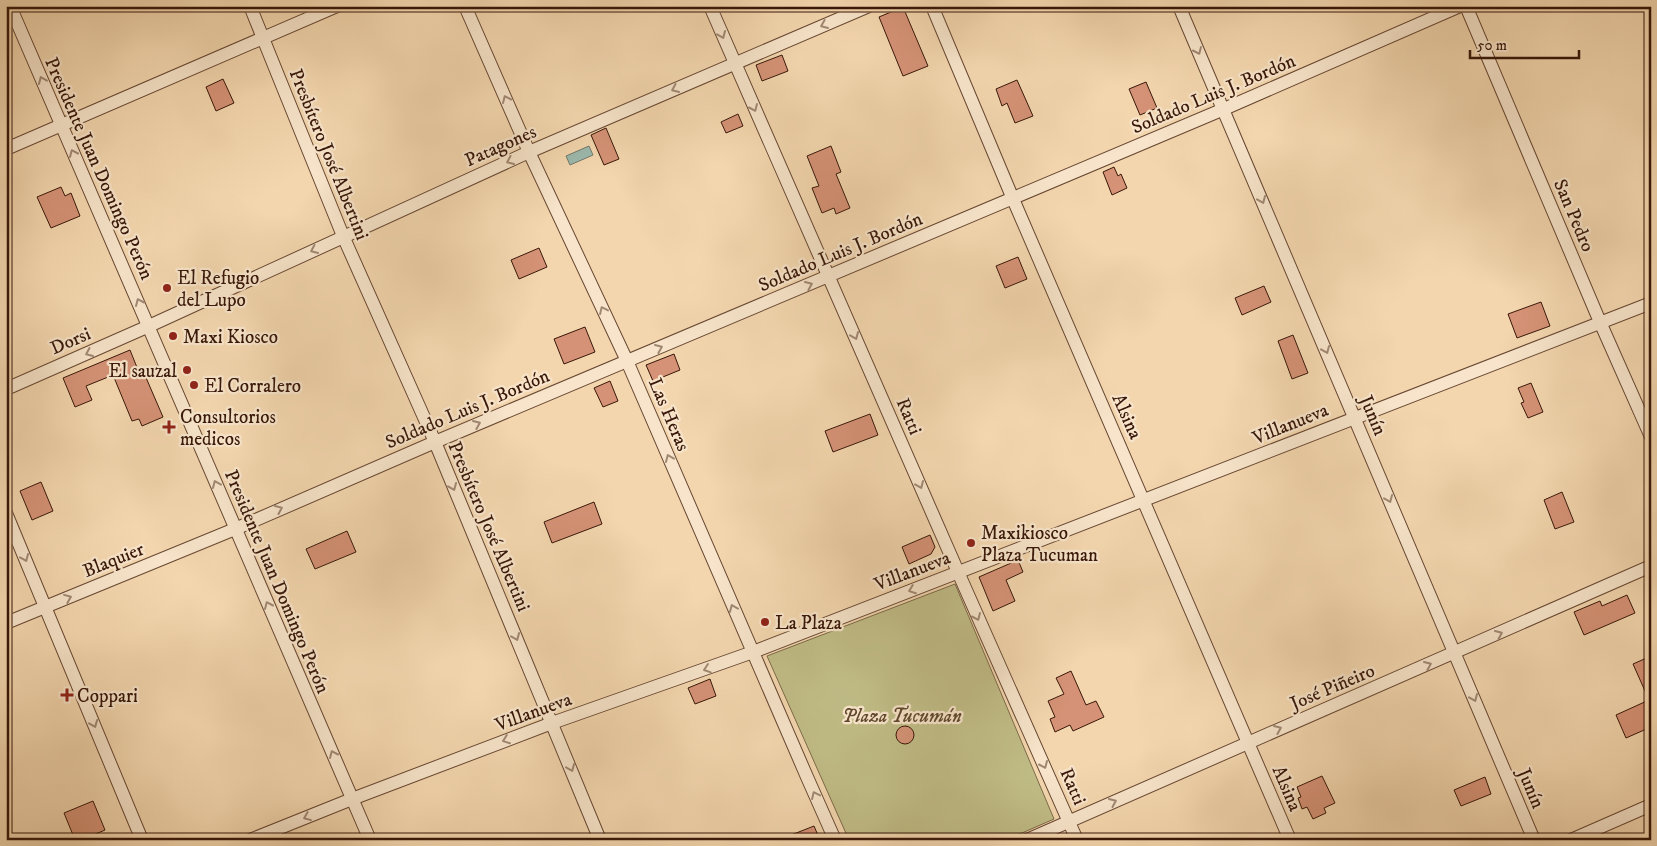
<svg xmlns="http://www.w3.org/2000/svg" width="1657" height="846" viewBox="0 0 1657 846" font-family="'IM FELL DW Pica',serif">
  <rect width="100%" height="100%" fill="#f3d6ae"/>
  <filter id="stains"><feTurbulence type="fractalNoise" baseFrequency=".004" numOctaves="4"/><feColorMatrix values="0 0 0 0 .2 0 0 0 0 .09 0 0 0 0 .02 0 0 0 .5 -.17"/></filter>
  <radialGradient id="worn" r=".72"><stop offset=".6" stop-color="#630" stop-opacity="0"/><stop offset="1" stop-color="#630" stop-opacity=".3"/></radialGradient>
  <polygon fill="#c0bc86" stroke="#7c6a48" points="955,584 1054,819 1006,840 849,840 767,656"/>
  <polygon fill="#9bb9ad" stroke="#73786b" points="589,146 593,155 570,165 566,156"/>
  <g fill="#d59276" stroke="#381709">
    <polygon points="903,7 928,66 903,76 879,17"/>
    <polygon points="782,55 788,71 762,81 756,65"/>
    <polygon points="223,79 234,103 216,111 206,87"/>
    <polygon points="1017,80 1033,116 1015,123 1007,103 1002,106 996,89"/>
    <polygon points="1146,82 1157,108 1140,115 1129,89"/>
    <polygon points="738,114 743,126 726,133 721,122"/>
    <polygon points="606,128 619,159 604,165 591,135"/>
    <polygon points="831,146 841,172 836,174 850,208 836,214 834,208 822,213 812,188 819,186 807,156"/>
    <polygon points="1114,167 1118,176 1121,174 1127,188 1112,195 1103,172"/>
    <polygon points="61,187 65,196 71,193 80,216 51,228 37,197"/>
    <polygon points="539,248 547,267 519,279 511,260"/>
    <polygon points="1018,257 1027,279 1005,288 996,266"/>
    <polygon points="1264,286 1271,302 1242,315 1235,298"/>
    <polygon points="1541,302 1550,326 1517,338 1508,314"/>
    <polygon points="585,327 595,352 564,364 554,339"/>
    <polygon points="1293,335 1308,373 1292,379 1278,341"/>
    <polygon points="130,350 140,375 144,373 163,417 142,426 139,419 132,421 113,375 86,386 92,400 75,407 63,378"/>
    <polygon points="674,354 680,370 653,381 646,365"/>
    <polygon points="610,381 618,401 603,407 594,388"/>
    <polygon points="1531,383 1543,412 1528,418 1521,403 1524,402 1518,388"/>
    <polygon points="870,414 878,435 833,452 825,431"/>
    <polygon points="41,482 53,511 32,520 20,491"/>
    <polygon points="1562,492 1574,522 1555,529 1544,500"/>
    <polygon points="594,502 602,524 552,543 544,522"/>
    <polygon points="347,531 356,552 315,569 306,549"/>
    <polygon points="930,535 935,547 931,554 909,564 902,547"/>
    <polygon points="1018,560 1023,572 1006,580 1015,601 993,611 979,577"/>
    <polygon points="1627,595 1635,613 1584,635 1574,612 1600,601 1602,606"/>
    <polygon points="1651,656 1651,727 1626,738 1616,715 1649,700 1633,664"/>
    <polygon points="1071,671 1086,705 1096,701 1104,717 1073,731 1070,725 1055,732 1050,719 1055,717 1048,701 1064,694 1056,678"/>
    <polygon points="710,679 716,696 695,704 688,688"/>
    <circle cx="905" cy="735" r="9"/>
    <polygon points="1322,776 1335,803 1324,808 1326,813 1313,819 1307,807 1302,809 1298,798 1301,797 1297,787"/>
    <polygon points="1485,777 1491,794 1461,806 1454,790"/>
    <polygon points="93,801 105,830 82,840 75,840 64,813"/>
    <polygon points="814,826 820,840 781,840 781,839"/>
  </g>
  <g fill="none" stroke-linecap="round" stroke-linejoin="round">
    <defs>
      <g id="street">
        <polyline points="10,6 370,840"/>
        <polyline points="250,6 343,236 435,442 600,840"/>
        <polyline points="465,6 529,152 627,361 807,777 835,840"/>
        <polyline points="710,6 958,572 1077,840"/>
        <polyline points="932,6 1013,199 1290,840"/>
        <polyline points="1179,6 1534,840"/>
        <polyline points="1466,6 1600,322 1651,437"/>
        <polyline points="6,149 337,6"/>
        <polyline points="6,389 149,326 529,152 869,6"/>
        <polyline points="6,513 142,840"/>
        <polyline points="6,623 235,529 435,442 1224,109 1460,6"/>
        <polyline points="250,840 352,799 552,723 753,652 1651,303"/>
        <polyline points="1027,840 1651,566"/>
        <polyline points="1571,840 1651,805"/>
      </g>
    </defs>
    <use href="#street" stroke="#674732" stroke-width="14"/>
    <use href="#street" stroke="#f7e4ca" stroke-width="12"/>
  </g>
  <defs><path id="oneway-chevron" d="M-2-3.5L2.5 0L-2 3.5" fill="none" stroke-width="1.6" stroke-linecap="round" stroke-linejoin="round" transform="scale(1.25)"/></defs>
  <g stroke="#a18873">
    <use href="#oneway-chevron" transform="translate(824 25) rotate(157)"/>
    <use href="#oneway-chevron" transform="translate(722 35) rotate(67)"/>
    <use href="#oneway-chevron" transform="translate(1198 51) rotate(66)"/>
    <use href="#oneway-chevron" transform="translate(42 80) rotate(-113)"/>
    <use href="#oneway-chevron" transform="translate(675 89) rotate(156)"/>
    <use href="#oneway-chevron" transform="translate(506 99) rotate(-114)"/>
    <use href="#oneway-chevron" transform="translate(754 108) rotate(66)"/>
    <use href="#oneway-chevron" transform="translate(73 153) rotate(-114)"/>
    <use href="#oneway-chevron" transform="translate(510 161) rotate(156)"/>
    <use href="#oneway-chevron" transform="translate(1262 200) rotate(67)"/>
    <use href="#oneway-chevron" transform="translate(314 250) rotate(155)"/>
    <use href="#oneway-chevron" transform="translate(809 285) rotate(-23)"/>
    <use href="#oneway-chevron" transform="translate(139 302) rotate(-114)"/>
    <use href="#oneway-chevron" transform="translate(603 310) rotate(-115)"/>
    <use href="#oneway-chevron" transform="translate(855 336) rotate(67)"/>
    <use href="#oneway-chevron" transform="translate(659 348) rotate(-23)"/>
    <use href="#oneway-chevron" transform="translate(1326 350) rotate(67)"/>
    <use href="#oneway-chevron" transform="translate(89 353) rotate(156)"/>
    <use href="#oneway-chevron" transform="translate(477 424) rotate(-23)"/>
    <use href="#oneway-chevron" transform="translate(669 458) rotate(-113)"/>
    <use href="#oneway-chevron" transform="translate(216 484) rotate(-113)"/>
    <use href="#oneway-chevron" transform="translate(920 485) rotate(67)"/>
    <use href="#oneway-chevron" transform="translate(453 487) rotate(67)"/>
    <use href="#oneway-chevron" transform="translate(1389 499) rotate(67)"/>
    <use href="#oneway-chevron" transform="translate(279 509) rotate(-24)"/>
    <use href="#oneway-chevron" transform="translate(25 558) rotate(67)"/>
    <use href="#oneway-chevron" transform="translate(912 590) rotate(159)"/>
    <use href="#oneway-chevron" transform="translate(68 598) rotate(-22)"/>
    <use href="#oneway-chevron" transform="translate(268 605) rotate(-114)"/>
    <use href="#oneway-chevron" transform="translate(733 608) rotate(-113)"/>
    <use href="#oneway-chevron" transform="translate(977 617) rotate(66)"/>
    <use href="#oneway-chevron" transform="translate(1499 634) rotate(-24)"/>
    <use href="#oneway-chevron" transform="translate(516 637) rotate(67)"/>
    <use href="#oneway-chevron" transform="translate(1428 665) rotate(-23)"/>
    <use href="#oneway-chevron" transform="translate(707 669) rotate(161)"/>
    <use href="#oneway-chevron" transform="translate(1474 698) rotate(67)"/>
    <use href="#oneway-chevron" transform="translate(94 724) rotate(68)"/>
    <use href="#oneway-chevron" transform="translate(1278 729) rotate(-23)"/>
    <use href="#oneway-chevron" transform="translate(506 740) rotate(159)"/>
    <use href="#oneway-chevron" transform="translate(333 754) rotate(-114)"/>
    <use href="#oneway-chevron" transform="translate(1044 765) rotate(66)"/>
    <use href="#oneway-chevron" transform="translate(571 768) rotate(67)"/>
    <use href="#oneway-chevron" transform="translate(815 795) rotate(-115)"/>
    <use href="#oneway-chevron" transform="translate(1113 802) rotate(-24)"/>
    <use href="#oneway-chevron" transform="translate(307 817) rotate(158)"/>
  </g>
  <g fill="#8f2418" stroke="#f7e4ca" stroke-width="2">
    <circle cx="167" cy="288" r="5"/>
    <circle cx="173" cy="336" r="5"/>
    <circle cx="187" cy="370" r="5"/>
    <circle cx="194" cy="385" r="5"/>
    <path d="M166.5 419.5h5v5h5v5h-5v5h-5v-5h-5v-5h5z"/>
    <circle cx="971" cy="543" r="5"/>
    <circle cx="765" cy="622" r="5"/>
    <path d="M64.5 687.5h5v5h5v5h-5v5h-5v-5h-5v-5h5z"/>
  </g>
  <g text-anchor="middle" stroke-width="4.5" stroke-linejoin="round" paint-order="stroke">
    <g font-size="19" fill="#381709" stroke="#f7e4ca">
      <text transform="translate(1213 93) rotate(-23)" y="7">Soldado Luis J. Bordón</text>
      <text transform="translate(500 145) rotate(-24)" y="7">Patagones</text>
      <text transform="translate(330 154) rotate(68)" y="7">Presbítero José Albertini</text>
      <text transform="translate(100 168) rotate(66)" y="7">Presidente Juan Domingo Perón</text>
      <text transform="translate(1575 215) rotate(67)" y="7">San Pedro</text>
      <text transform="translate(840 251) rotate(-23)" y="7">Soldado Luis J. Bordón</text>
      <text transform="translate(70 340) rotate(-24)" y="7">Dorsi</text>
      <text transform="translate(467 408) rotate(-23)" y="7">Soldado Luis J. Bordón</text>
      <text transform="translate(670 414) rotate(67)" y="7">Las Heras</text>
      <text transform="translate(1374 415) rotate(67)" y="7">Junín</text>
      <text transform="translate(910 416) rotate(67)" y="7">Ratti</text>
      <text transform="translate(1128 416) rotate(66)" y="7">Alsina</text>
      <text transform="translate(1290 423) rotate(-22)" y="7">Villanueva</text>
      <text transform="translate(490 526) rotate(67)" y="7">Presbítero José Albertini</text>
      <text transform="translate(113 559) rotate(-22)" y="7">Blaquier</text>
      <text transform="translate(912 570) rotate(-21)" y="7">Villanueva</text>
      <text transform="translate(278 581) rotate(67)" y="7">Presidente Juan Domingo Perón</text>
      <text transform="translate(1332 686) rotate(-23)" y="7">José Piñeiro</text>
      <text transform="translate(533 711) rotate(-20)" y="7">Villanueva</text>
      <text transform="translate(1074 786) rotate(66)" y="7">Ratti</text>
      <text transform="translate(1288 788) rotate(67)" y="7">Alsina</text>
      <text transform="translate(1532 788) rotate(67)" y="7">Junín</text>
    </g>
    <g font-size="19" fill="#381709" stroke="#f7e4ca" text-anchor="start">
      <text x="177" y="284">El Refugio<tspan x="177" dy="22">del Lupo</tspan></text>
      <text x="183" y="343">Maxi Kiosco</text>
      <text x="177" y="377" text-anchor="end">El sauzal</text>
      <text x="204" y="392">El Corralero</text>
      <text x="180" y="423">Consultorios<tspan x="180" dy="22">medicos</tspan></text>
      <text x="981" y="539">Maxikiosco<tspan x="981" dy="22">Plaza Tucuman</tspan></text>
      <text x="775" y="629">La Plaza</text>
      <text x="77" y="702">Coppari</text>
    </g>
    <g font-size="19" font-style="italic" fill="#61492e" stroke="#f7e4ca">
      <text x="902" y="722">Plaza Tucumán</text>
    </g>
  </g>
  <rect width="1657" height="846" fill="none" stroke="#f3d6ae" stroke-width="25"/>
  <rect x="8" y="8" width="1642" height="831" fill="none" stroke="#381709" stroke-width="2.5"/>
  <rect x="12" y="12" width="1632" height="821" fill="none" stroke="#381709"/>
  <path d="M1470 50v8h109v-8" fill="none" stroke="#381709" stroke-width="2.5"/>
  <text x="1477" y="50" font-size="15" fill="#381709" stroke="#f7e4ca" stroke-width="4" paint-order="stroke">50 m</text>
  <rect width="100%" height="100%" filter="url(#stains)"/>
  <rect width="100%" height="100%" fill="url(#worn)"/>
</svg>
